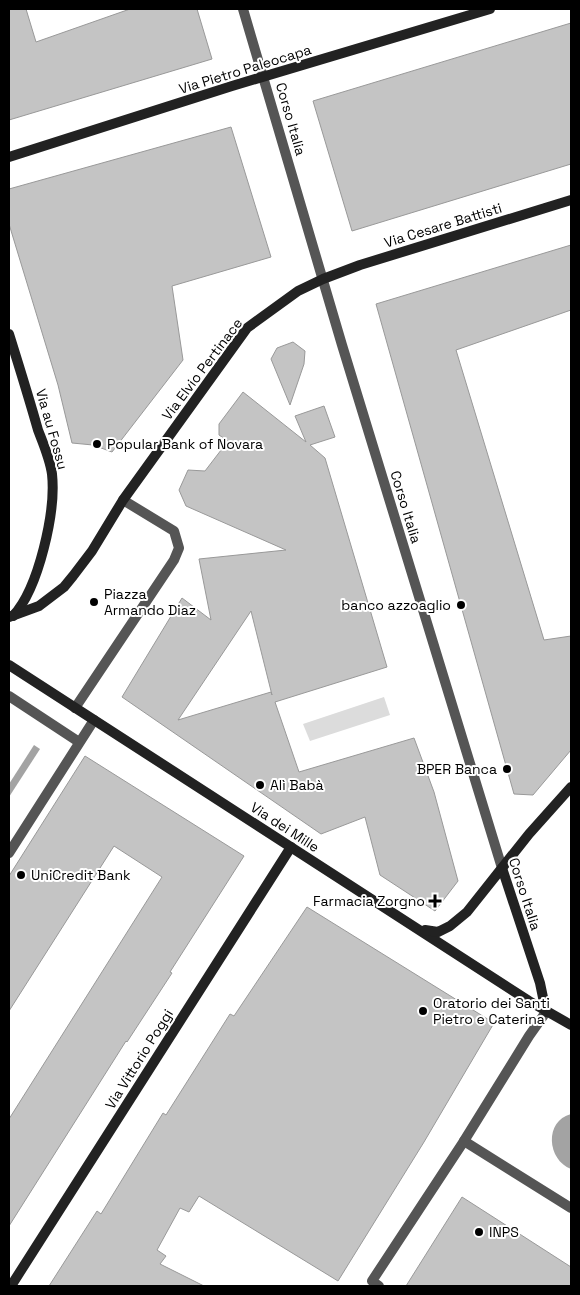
<svg xmlns="http://www.w3.org/2000/svg" width="580" height="1295" viewBox="0 0 580 1295" font-family="'Space Grotesk',sans-serif">
  <rect width="100%" height="100%" fill="#fff"/>
  <polygon fill="#dcdcdc" points="384,697 390,715 310,741 303,724"/>
  <g fill="#a3a3a3">
    <polygon points="34,745 40,749 9,797 9,784"/>
    <path d="M 571,1114 L 571,1169 C 547,1160 544,1121 571,1114 Z"/>
  </g>
  <g fill="#c4c4c4" stroke="#999" fill-rule="evenodd">
    <polygon points="9,9 26,9 36,42 130,9 197,9 212,59 9,120"/>
    <polygon points="571,23 571,164 352,231 313,101"/>
    <polygon points="231,127 271,257 172,286 183,360 112,452 93,445 72,443 58,385 9,224 9,189"/>
    <polygon points="571,245 571,310 456,350 544,640 571,636 571,750 533,795 514,794 376,304"/>
    <polygon points="293,342 305,351 304,364 290,405 271,359 277,348"/>
    <path d="M 243,392 L 306,442 L 295,416 L 324,406 L 335,437 L 310,445 L 325,458 L 387,667 L 275,702 L 299,772 L 414,738 L 434,792 L 458,881 L 435,911 L 380,875 L 365,817 L 321,834 L 122,697 L 182,598 L 211,620 L 199,559 L 286,550 L 186,506 L 179,490 L 188,470 L 205,471 L 228,441 L 219,435 L 219,424 ZM 251,611 L 272,695 L 271,692 L 178,720 Z"/>
    <polygon points="85,756 244,856 170,972 172,973 127,1042 126,1041 9,1226 9,1119 162,877 114,846 9,1011 9,876"/>
    <polygon points="307,907 494,1023 424,1142 338,1281 199,1196 189,1212 180,1208 157,1250 166,1256 160,1264 204,1286 49,1286 97,1211 101,1214 163,1113 166,1115 230,1014 234,1016"/>
    <polygon points="462,1197 571,1267 571,1286 406,1286"/>
  </g>
  <g fill="none" stroke-linecap="round" stroke-linejoin="round">
    <polyline stroke="#555" stroke-width="10" points="75,708 174,560 179,548 174,531 123,500"/>
    <g stroke="#555" stroke-width="10">
      <polyline points="243,9 342,345 502,868"/>
      <polyline points="9,696 79,742"/>
      <polyline points="9,853 94,720"/>
      <polyline points="546,1012 529,1036 464,1141 571,1208"/>
      <polyline points="379,1286 372,1281 464,1141"/>
    </g>
    <g stroke="#222" stroke-width="10">
      <polyline points="9,157 232,86 490,9"/>
      <path d="M 9,334 C 19,366 29,398 38,430 C 43,443 50,459 52,474 C 56,511 39,588 13,616"/>
      <polyline points="9,617 39,606 64,587 73,576 92,551 123,500 247,328 298,291 323,279 360,265 571,200"/>
      <polyline points="9,665 529,1001 571,1025"/>
      <polyline points="502,868 540,983 546,1012"/>
      <polyline points="425,930 438,932 450,926 467,912 529,834 571,787"/>
      <polyline points="11,1286 291,847"/>
    </g>
  </g>
  <g fill="#000" stroke="#fff" stroke-width="2">
    <circle cx="97" cy="444" r="5"/>
    <circle cx="94" cy="602" r="5"/>
    <circle cx="461" cy="605" r="5"/>
    <circle cx="507" cy="769" r="5"/>
    <circle cx="260" cy="785" r="5"/>
    <circle cx="21" cy="875" r="5"/>
    <path d="M432.5 893.5h5v5h5v5h-5v5h-5v-5h-5v-5h5z"/>
    <circle cx="423" cy="1011" r="5"/>
    <circle cx="479" cy="1232" r="5"/>
  </g>
  <g text-anchor="middle" stroke-width="4" stroke-linejoin="round" paint-order="stroke">
    <g font-size="14" fill="#000" stroke="#fff">
      <text transform="translate(245 69) rotate(-17)" y="5">Via Pietro Paleocapa</text>
      <text transform="translate(291 119) rotate(74)" y="5">Corso Italia</text>
      <text transform="translate(443 225) rotate(-17)" y="5">Via Cesare Battisti</text>
      <text transform="translate(202 369) rotate(-53)" y="5">Via Elvio Pertinace</text>
      <text transform="translate(52 429) rotate(74)" y="5">Via au Fossu</text>
      <text transform="translate(406 507) rotate(73)" y="5">Corso Italia</text>
      <text transform="translate(285 827) rotate(33)" y="5">Via dei Mille</text>
      <text transform="translate(525 894) rotate(72)" y="5">Corso Italia</text>
      <text transform="translate(139 1059) rotate(-58)" y="5">Via Vittorio Poggi</text>
    </g>
    <g font-size="14" fill="#000" stroke="#fff" text-anchor="start">
      <text x="107" y="449">Popular Bank of Novara</text>
      <text x="104" y="599">Piazza<tspan x="104" dy="16">Armando Diaz</tspan></text>
      <text x="451" y="610" text-anchor="end">banco azzoaglio</text>
      <text x="497" y="774" text-anchor="end">BPER Banca</text>
      <text x="270" y="790">Alì Babà</text>
      <text x="31" y="880">UniCredit Bank</text>
      <text x="425" y="906" text-anchor="end">Farmacia Zorgno</text>
      <text x="433" y="1008">Oratorio dei Santi<tspan x="433" dy="16">Pietro e Caterina</tspan></text>
      <text x="489" y="1237">INPS</text>
    </g>
  </g>
  <rect width="580" height="1295" fill="none" stroke="#000000" stroke-width="20"/>
</svg>
